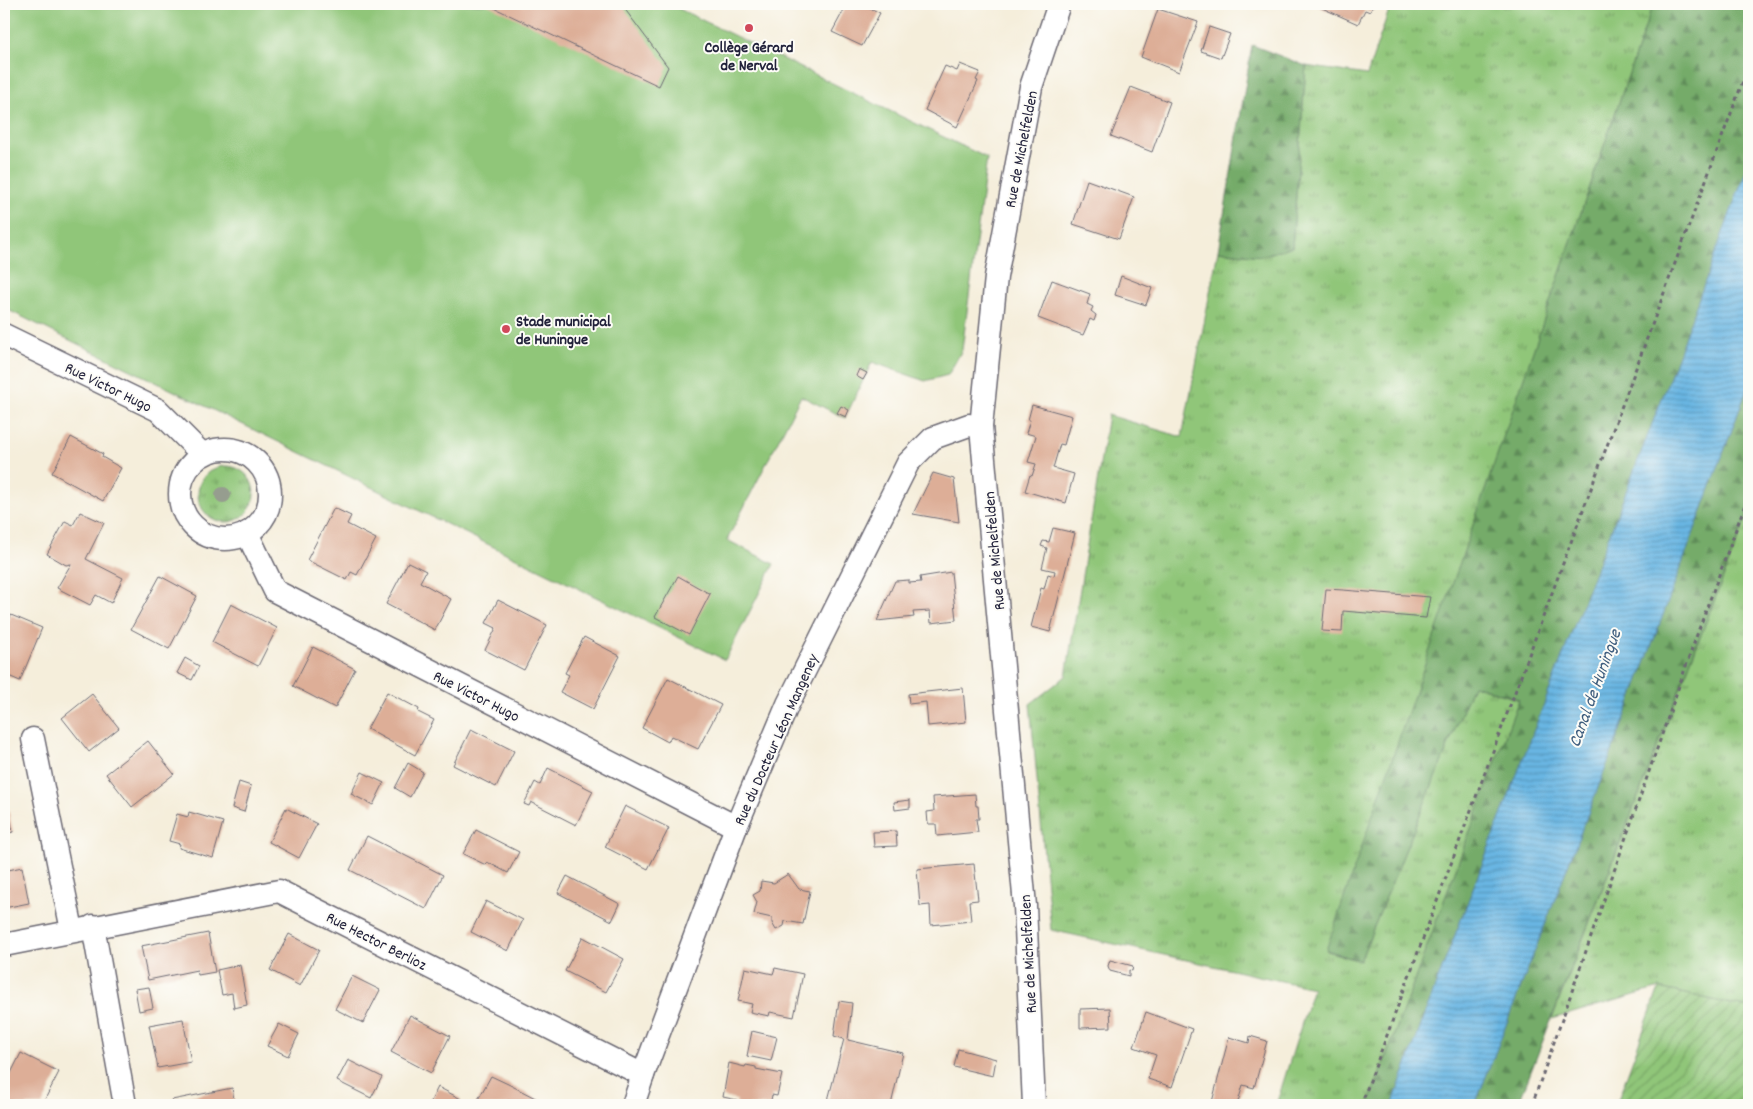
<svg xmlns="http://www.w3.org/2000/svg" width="1753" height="1109" viewBox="0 0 1753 1109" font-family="Dekko,sans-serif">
  <defs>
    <pattern id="grass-tufts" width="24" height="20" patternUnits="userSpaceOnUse" patternTransform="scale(1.25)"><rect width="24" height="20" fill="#90c679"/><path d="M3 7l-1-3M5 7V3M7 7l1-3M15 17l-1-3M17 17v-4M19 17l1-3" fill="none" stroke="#75a064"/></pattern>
    <pattern id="forest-firs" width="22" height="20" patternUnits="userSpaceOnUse" patternTransform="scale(1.25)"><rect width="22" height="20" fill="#74ab69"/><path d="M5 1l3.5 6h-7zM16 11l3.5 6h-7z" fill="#5f8b58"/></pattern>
    <pattern id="garden-furrows" width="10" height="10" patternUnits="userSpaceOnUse" patternTransform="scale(1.25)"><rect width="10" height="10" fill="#90c679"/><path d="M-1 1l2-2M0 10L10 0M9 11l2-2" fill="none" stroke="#75a064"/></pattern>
    <pattern id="water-rules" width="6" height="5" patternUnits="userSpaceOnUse" patternTransform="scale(1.25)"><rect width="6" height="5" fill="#69b6e3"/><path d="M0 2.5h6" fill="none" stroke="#5694b9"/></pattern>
  </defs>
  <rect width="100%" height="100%" fill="#fdfcf7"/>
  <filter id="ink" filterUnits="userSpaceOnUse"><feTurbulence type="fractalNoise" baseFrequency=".02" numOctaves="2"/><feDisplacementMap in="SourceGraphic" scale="10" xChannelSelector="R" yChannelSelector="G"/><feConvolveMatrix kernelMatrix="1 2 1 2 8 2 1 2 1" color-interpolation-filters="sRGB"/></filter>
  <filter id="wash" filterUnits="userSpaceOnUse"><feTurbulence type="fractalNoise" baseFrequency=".0096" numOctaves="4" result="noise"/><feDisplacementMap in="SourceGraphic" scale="20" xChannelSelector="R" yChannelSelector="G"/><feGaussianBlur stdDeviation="1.12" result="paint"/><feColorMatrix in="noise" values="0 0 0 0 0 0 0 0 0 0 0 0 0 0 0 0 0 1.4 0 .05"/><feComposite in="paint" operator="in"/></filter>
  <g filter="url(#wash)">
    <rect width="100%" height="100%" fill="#f5eedb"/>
    <g fill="url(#grass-tufts)" stroke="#59745a">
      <polygon points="1391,4 1653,4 1327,951 1360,961 1473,685 1519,700 1368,1105 1276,1105 1313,988 1051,930 1030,704 1066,676 1108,415 1182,437 1218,251 1261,256 1292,247 1306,66 1367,75"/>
      <circle cx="226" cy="494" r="28"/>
      <polygon points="1749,511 1749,1008 1659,988 1552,1019"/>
    </g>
    <g fill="url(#forest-firs)" stroke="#4b6652">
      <polygon points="1653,4 1749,4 1749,511 1518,1105 1368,1105 1519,699 1473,685 1360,961 1326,950"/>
      <polygon points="1252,45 1306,66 1292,247 1261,256 1218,251"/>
    </g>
    <polygon fill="url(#garden-furrows)" stroke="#59745a" points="1659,988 1749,1008 1749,1105 1616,1105"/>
    <polygon fill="#90c679" stroke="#59745a" points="4,4 669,4 987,158 962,350 948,375 925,381 872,362 845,418 801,396 727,540 774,564 725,660 4,308"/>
    <polygon fill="url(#water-rules)" stroke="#466c8f" points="1749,162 1749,384 1615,744 1475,1105 1392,1105 1438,979 1664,393"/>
    <g id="blocks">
      <g fill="#ddae97">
        <polygon points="486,4 621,4 668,67 659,86"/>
        <polygon points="847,4 862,4 880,13 862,46 832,32"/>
        <polygon points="1313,4 1374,4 1370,12 1365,10 1358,24"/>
        <polygon points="1158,9 1198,22 1179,72 1141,57"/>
        <polygon points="1209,27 1230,34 1221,58 1201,51"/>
        <polygon points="960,64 980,72 976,80 978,81 957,127 925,110 945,66 957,71"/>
        <polygon points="1131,87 1170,102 1152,152 1111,136"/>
        <polygon points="1087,180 1134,197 1119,239 1073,224"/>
        <polygon points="1121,276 1152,288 1146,305 1115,295"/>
        <polygon points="1052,280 1090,294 1087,304 1093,307 1091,311 1096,315 1094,321 1090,319 1083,335 1038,318"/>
        <polygon points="859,369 867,373 863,380 856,376"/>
        <polygon points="1032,405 1072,416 1064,445 1060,444 1053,468 1074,474 1066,503 1025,491 1030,475 1032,476 1036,464 1028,462 1036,436 1026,433 1030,420 1028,420"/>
        <polygon points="841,406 849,410 846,417 837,413"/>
        <polygon points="71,437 103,454 102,457 121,468 103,501 52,473"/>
        <polygon points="933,473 954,479 959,522 913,514"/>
        <polygon points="334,508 351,516 347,524 376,539 357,575 351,572 347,580 307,560"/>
        <polygon points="80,512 104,523 86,559 123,578 111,603 96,595 90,605 57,588 71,564 66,565 47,554 65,521 73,525"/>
        <polygon points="1053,528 1075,533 1050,632 1031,627 1041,588 1044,589 1048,574 1054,576 1055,571 1042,568 1047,548 1041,546 1043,541 1049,542"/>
        <polygon points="408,562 426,571 420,582 451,599 435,630 386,604"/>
        <polygon points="951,572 956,620 931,623 930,611 913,612 914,617 877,621 895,581 909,580 909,583 921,582 920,577"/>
        <polygon points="160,576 197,596 169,649 131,629"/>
        <polygon points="678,576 710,594 689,635 655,617"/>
        <polygon points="1326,589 1343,590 1430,597 1426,618 1343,611 1342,632 1322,631"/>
        <polygon points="498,600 547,625 524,670 485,650 496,628 486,623"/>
        <polygon points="231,604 277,628 258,666 212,642"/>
        <polygon points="11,615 42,628 20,681 4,674 4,633"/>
        <polygon points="584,637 620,656 593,709 560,692 569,675 565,673"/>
        <polygon points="313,647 355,669 335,708 293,686"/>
        <polygon points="185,658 199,666 192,680 177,673"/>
        <polygon points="668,678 721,705 698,749 671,736 668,742 642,728"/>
        <polygon points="963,688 966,722 928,726 926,702 909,704 908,694"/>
        <polygon points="387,692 419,709 418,712 434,720 415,755 367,729"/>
        <polygon points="92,694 119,728 89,752 62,718"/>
        <polygon points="471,729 514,751 496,787 453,765"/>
        <polygon points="148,741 174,774 132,807 106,774"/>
        <polygon points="408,763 423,772 410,797 395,788"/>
        <polygon points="548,768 593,791 576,825 531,802 529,806 524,804 535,782 540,785"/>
        <polygon points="362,772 384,783 373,805 351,794"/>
        <polygon points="239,782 251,786 244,812 232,808"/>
        <polygon points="975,794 976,806 978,806 979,819 976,819 978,832 937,836 936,824 928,824 927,812 934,811 933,797"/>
        <polygon points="4,795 5,795 13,832 4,834"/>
        <polygon points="910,800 910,808 895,810 894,802"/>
        <polygon points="625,806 669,828 648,869 605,847"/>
        <polygon points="286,808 317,824 299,858 269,842"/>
        <polygon points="189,812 223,822 213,858 179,848 180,844 169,841 177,814 188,817"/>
        <polygon points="476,830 519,852 508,873 487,862 486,865 463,854"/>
        <polygon points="896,831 897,846 874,847 873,832"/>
        <polygon points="367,836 443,875 426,909 350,870"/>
        <polygon points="974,864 978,900 969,901 971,921 931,925 930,905 920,906 917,869"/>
        <polygon points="22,867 29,903 4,908 4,871"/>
        <polygon points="788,874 799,889 810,891 803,924 785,921 784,926 776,930 772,923 772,918 754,914 757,902 753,895 760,891 761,881 774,883"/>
        <polygon points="567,876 620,904 612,921 558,893"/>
        <polygon points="486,901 523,920 508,951 471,932"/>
        <polygon points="208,933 215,972 198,975 197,970 148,980 141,946"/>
        <polygon points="289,934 319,950 300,986 270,970"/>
        <polygon points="583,937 624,959 606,992 565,971"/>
        <polygon points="1110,960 1133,966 1132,971 1129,970 1129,976 1110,971 1108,966"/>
        <polygon points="240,965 247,1005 234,1008 232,993 222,995 217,970"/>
        <polygon points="745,968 773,974 775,968 803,974 794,1017 770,1012 769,1016 750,1012 752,1004 738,1001"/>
        <polygon points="352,976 380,990 363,1023 335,1009"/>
        <polygon points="149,987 153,1008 139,1011 135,989"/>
        <polygon points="839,1001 852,1003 848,1040 903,1053 891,1105 834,1105 827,1104 844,1039 834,1036"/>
        <polygon points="1110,1008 1111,1027 1080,1028 1080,1009"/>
        <polygon points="1146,1012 1192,1029 1172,1087 1148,1079 1156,1055 1134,1047"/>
        <polygon points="410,1015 450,1036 431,1073 391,1052"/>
        <polygon points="183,1019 191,1062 158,1068 149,1025"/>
        <polygon points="279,1024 299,1034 288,1056 267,1046"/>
        <polygon points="752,1031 777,1037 771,1061 747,1056"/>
        <polygon points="1250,1036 1267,1041 1254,1088 1243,1085 1237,1105 1223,1105 1212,1102 1229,1037 1249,1043"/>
        <polygon points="958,1049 996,1059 993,1076 954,1067"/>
        <polygon points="21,1053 59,1072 42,1105 4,1105 4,1087"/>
        <polygon points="348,1060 382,1077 371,1098 337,1081"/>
        <polygon points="729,1063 745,1067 746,1065 756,1067 756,1069 782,1074 777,1096 772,1095 770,1105 747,1105 736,1103 737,1100 723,1097"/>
        <polygon points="491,1076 508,1084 545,1103 543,1105 475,1105"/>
        <polygon points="438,1087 461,1099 458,1105 429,1105"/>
        <polygon points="232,1088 235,1105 173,1105 172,1100"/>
      </g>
    </g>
  </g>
  <g filter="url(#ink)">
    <use href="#blocks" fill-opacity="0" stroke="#6c6973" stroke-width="1"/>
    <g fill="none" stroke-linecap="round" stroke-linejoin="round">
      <defs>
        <g id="street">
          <polyline points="4,335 158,410 202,454"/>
          <circle cx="225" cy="494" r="45"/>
          <polyline points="247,533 275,591 736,827"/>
          <polyline points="33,739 72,930"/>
          <polyline points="93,926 125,1105"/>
          <polyline points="4,945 279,891 643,1075"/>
          <polyline points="633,1105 643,1075 736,827 788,704 908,463 933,438 969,425 981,427"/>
          <polyline points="1034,1105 1025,906 981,427 996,277 1031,87 1059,4"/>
        </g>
      </defs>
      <use href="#street" stroke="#6c6973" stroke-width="25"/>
      <g stroke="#6c6973" stroke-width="3" stroke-dasharray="4 4" stroke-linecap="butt">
        <polyline points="1361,1105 1749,65"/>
        <polyline points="1532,1105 1699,629 1749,494"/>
      </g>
      <use href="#street" stroke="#fff" stroke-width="22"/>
    </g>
    <circle fill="#969d8f" cx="223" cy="495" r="8"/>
  </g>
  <g fill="#d1495b" stroke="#fdfcf7" stroke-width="2">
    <circle cx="749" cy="28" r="5"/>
    <circle cx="506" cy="329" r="5"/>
  </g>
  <g text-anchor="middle" stroke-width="4" stroke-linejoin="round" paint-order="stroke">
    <g font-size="16" font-weight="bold" fill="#22223b" stroke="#fdfcf7">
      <text x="749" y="52">Collège Gérard<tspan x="749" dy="18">de Nerval</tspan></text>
      <text x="516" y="326" text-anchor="start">Stade municipal<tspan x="516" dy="18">de Huningue</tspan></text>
    </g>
    <g font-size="16" fill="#22223b" stroke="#fdfcf7">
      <text transform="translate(1020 149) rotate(-79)" y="6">Rue de Michelfelden</text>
      <text transform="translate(109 386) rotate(26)" y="6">Rue Victor Hugo</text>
      <text transform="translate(993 551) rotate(-95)" y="6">Rue de Michelfelden</text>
      <text transform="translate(477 695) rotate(27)" y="6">Rue Victor Hugo</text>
      <text transform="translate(775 739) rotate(-66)" y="6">Rue du Docteur Léon Mangeney</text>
      <text transform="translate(377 940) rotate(27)" y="6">Rue Hector Berlioz</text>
      <text transform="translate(1027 954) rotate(-93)" y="6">Rue de Michelfelden</text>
    </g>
    <g font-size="18" font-style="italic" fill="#3e5d7e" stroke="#fdfcf7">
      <text transform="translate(1594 688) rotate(-70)" y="6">Canal de Huningue</text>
    </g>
  </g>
  <rect width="1753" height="1109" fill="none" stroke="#fdfcf7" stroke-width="20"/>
</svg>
